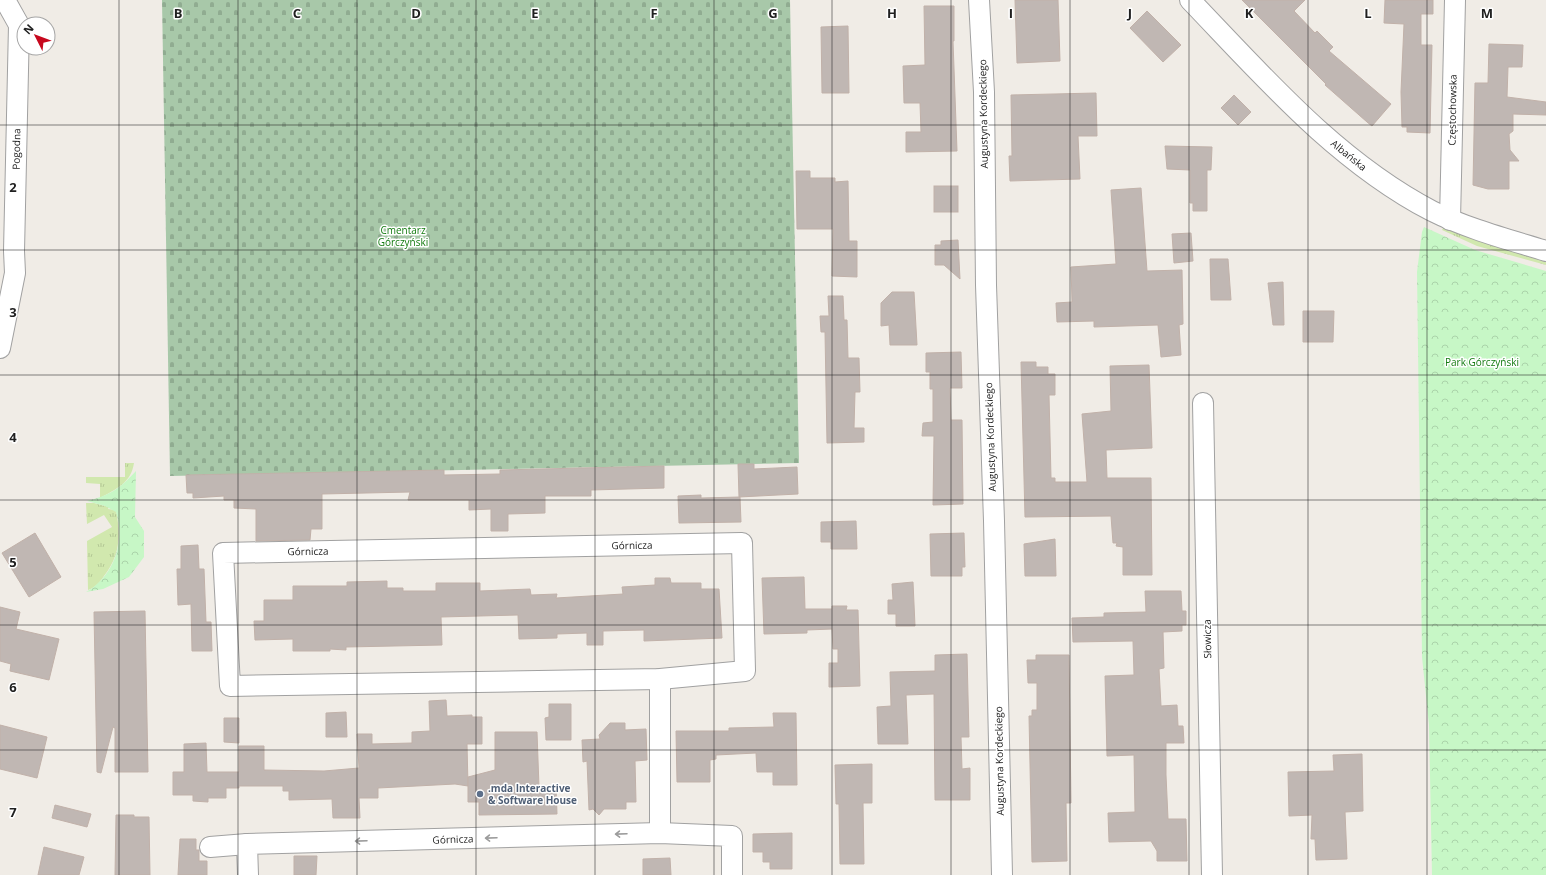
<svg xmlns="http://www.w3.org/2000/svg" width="1546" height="875" viewBox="0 0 1546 875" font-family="'Open Sans',sans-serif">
  <defs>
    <pattern id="grass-tufts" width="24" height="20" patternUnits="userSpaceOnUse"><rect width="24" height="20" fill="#d1e8ae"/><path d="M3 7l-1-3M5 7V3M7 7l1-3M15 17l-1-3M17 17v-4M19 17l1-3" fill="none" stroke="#b3c795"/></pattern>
    <pattern id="cemetery-stones" width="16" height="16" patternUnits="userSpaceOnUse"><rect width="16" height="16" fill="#a8c8a9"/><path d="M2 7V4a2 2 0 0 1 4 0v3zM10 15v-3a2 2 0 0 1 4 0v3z" fill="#90ac91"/></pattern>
    <pattern id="park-crowns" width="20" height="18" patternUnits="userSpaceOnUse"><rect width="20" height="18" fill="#c7f7c6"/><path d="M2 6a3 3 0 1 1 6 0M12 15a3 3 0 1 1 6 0" fill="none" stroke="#abd3aa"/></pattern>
  </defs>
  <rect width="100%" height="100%" fill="#f0ece6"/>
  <g fill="url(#grass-tufts)">
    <polygon points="1444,226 1546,260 1546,265 1477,246 1442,230"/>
    <path d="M 125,463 L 134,463 C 131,483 116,489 100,498 L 100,484 L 86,483 L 86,477 L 125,477 Z"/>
    <path d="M 86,503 L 94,503 L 109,507 L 108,509 L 116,510 C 121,535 120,556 104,576 C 100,582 95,588 88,590 L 87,541 L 112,527 L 104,515 L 87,524 Z"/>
  </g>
  <polygon fill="url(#cemetery-stones)" points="162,0 790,0 799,463 170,476"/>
  <g fill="url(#park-crowns)">
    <polygon points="1424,227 1475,250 1546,271 1546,875 1432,875 1429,725 1422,657 1417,272 1422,232"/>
    <path d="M 136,471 L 135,517 L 144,531 L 144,557 L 129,577 L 103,589 L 86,592 C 113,577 126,542 116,512 L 105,506 L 87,501 C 111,495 119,489 136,471 Z"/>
  </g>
  <g fill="#c0b7b3" stroke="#c1b1a9">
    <polygon points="1015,0 1058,0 1060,61 1017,63"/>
    <polygon points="1242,0 1305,0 1294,11 1315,33 1317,31 1333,47 1329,51 1391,104 1372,126 1367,122 1325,85 1326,84"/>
    <polygon points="1385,0 1433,0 1433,14 1421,14 1421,45 1432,45 1430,133 1407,132 1407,127 1402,127 1401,92 1404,24 1384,23"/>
    <polygon points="924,6 954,6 954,41 953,41 957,151 906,152 906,132 921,132 920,103 904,103 903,66 925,65"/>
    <polygon points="1147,11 1181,45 1163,62 1130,28"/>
    <polygon points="848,26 849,93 822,93 821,27"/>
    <polygon points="1489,44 1523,45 1522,67 1508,67 1507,97 1546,102 1546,115 1513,114 1513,131 1509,134 1510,150 1519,161 1509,161 1509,189 1488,189 1473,185 1475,83 1488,83"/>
    <polygon points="1096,93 1097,136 1078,136 1080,179 1010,181 1009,156 1012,156 1011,95"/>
    <polygon points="1234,95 1251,112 1238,125 1221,108"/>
    <polygon points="1165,146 1212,147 1211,170 1207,170 1207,211 1193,211 1193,203 1190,203 1190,170 1167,169"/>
    <polygon points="796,171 810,171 810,178 835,178 835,182 848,181 849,241 857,241 857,277 832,276 833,229 797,229"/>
    <rect x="934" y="186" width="24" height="26"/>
    <polygon points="1141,188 1147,271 1182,270 1183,324 1179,325 1181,355 1161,357 1158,325 1094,327 1094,321 1057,322 1056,303 1072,302 1071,267 1116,264 1111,190"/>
    <polygon points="1191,233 1193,261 1174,263 1172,234"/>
    <polygon points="958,240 960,279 944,265 935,265 935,245 941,245 941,241"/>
    <polygon points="1210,259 1228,259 1231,300 1211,300"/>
    <polygon points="1283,282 1284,325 1273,325 1268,283"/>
    <polygon points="892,292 914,292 917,345 890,345 889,325 881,326 881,303"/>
    <polygon points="828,296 843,296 844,320 847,320 848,358 859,358 860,392 855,392 854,428 864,428 864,442 827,443 825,332 821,332 820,316 829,316"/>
    <polygon points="1303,311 1334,311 1333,342 1303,342"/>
    <polygon points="961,352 962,388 950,388 951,420 962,420 963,504 933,505 934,436 922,436 923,423 933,422 933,389 930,389 930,372 926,372 926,353"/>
    <polygon points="1021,362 1036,362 1036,367 1048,367 1048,374 1055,374 1055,395 1049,395 1051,478 1055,478 1055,482 1087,482 1082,414 1111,411 1110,366 1149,365 1152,448 1106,450 1107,478 1151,478 1152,575 1123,575 1123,547 1116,546 1117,543 1113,543 1111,516 1025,517"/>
    <polygon points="738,464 754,464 754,469 797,467 798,494 739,497"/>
    <polygon points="664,466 664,488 591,490 591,496 545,496 545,513 508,514 508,531 491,531 491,509 469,510 469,500 408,500 410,492 322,494 322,529 311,529 310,540 256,541 256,509 234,508 234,500 224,500 224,496 193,498 193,493 187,493 186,475 444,470 444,475 500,474 500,470"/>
    <polygon points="701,495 701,498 740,497 741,522 679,523 678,496"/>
    <polygon points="856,521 857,549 831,549 831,542 821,542 821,522"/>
    <polygon points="35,533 61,577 29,597 2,553"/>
    <polygon points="964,533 965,567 962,567 962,576 931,576 930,534"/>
    <polygon points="1055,539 1056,576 1025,576 1024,544"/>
    <polygon points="198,545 199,569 204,569 206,622 211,622 212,651 192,651 191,604 178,605 177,569 181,569 181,546"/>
    <polygon points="804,577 805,609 832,609 832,606 847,606 846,610 858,610 860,686 829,687 829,663 838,663 838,649 833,649 832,629 807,630 807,633 764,634 762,578"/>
    <polygon points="655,578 670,578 671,583 701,583 701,589 719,589 722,638 644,641 644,630 603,631 603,645 587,645 587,633 557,634 557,638 519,639 518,615 441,617 442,645 346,647 346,650 330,649 330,651 293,651 293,639 255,640 254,621 264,621 264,600 293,600 293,586 347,586 347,582 387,581 387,588 403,588 403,591 436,591 436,583 480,583 480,591 530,589 531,595 557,594 556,598 623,594 622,587 655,585"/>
    <polygon points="913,582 915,626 896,626 896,614 888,614 888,600 893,600 892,584"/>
    <polygon points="1145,591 1181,591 1182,611 1186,611 1186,625 1182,625 1182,631 1163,632 1164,668 1159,669 1161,706 1177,705 1178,726 1183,726 1184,743 1166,743 1166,775 1168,819 1186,819 1187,861 1157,861 1157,851 1151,841 1109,842 1108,813 1135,812 1134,755 1107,756 1105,676 1134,675 1133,641 1073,642 1072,618 1104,617 1104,613 1146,612"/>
    <polygon points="0,607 20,612 16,629 59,639 49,680 10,671 11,664 0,661"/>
    <polygon points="145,611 148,772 115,772 115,728 113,727 101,773 97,772 94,612"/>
    <polygon points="967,654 969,737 961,737 962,769 970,768 970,800 935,800 934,694 906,695 908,744 878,744 877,707 891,706 890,672 935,671 935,655"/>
    <polygon points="1036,655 1069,655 1071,803 1066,803 1067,861 1032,862 1029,716 1032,716 1032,710 1037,710 1037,683 1028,683 1027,660 1036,660"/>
    <polygon points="446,700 447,716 472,715 472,717 482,717 482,744 467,744 468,786 455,784 378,788 378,798 359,798 360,818 333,818 332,799 289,800 289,791 283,791 283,786 239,786 239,788 226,788 226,798 208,798 208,802 193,801 193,795 173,795 173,772 184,772 184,744 206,743 207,772 239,772 239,746 264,746 264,770 324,771 359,768 357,734 372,734 372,744 412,743 412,732 430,731 429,701"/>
    <polygon points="549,704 571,704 571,740 546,740 545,718 549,717"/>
    <polygon points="346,712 347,737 326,737 326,713"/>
    <polygon points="773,713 796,713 797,785 773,785 773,772 757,772 756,753 716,755 716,759 710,760 710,782 677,782 676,731 729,731 729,728 774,727"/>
    <polygon points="224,718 239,718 239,743 224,742"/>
    <polygon points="610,723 625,723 625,730 646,729 647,760 635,761 636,802 626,802 626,809 604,809 599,815 593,809 589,810 587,761 583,762 582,740 600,739 599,735"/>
    <polygon points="0,725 47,737 37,778 0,769"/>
    <polygon points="495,732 537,732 539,787 556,787 557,814 479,815 479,802 468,802 468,777 495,770"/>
    <polygon points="1362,754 1363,811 1345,812 1347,859 1316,860 1315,839 1311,839 1312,815 1289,816 1288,772 1334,771 1333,755"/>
    <polygon points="872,764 872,803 863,803 864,864 840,864 839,804 836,804 835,765"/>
    <polygon points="55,805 91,814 87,827 52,818"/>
    <polygon points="116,815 134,815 134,817 149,817 150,875 115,875"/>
    <polygon points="792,833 792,869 770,869 770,862 763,862 763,852 753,852 753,834"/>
    <polygon points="180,839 196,839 196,850 199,850 199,861 207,861 207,875 178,875"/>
    <polygon points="44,847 84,857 79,875 38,875"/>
    <polygon points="294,856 317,856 316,875 294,875"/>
    <polygon points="670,858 671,875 643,875 643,859"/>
  </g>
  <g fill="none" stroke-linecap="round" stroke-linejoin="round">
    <defs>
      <g id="minor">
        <polyline points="979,0 984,92 986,285 994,521 1002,875"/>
        <path d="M 1190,0 C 1263,76 1336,161 1432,211 C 1468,229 1507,239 1546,251"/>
        <polyline points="1450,220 1455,0"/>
        <polyline points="0,348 15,273 14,251 19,25 5,0"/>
        <polyline points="1203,403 1212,875"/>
        <polygon points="742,543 745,671 660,679 230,686 223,553"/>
        <polyline points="660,833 660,679"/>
        <polyline points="210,847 247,844"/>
        <polyline points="248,875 247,844 660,833 732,836 732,875"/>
      </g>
    </defs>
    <use href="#minor" stroke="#a1a1a1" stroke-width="22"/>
    <use href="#minor" stroke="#fff" stroke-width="20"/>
  </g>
  <defs><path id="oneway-shaft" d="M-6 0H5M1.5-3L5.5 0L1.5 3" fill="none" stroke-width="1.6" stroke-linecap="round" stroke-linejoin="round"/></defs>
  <g stroke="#9b9b9b">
    <use href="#oneway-shaft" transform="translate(621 834) rotate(178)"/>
    <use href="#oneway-shaft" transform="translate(491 838) rotate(178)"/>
    <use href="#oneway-shaft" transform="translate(361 841) rotate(178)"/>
  </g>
  <path fill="none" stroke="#202020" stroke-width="1" stroke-opacity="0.55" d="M 119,0 L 119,875M 238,0 L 238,875M 357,0 L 357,875M 476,0 L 476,875M 595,0 L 595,875M 714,0 L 714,875M 832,0 L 832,875M 951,0 L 951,875M 1070,0 L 1070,875M 1189,0 L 1189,875M 1308,0 L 1308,875M 1427,0 L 1427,875M 0,125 L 1546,125M 0,250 L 1546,250M 0,375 L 1546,375M 0,500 L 1546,500M 0,625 L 1546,625M 0,750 L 1546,750"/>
  <circle fill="#5c6f8a" stroke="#fff" stroke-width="1.5" cx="480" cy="794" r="4"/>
  <g text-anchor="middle" stroke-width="3" stroke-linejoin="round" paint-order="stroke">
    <g font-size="10" fill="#202020" stroke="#fff">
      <text transform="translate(1452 110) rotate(-89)" y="4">Częstochowska</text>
      <text transform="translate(983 114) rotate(-91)" y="4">Augustyna Kordeckiego</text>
      <text transform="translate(16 149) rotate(-89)" y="4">Pogodna</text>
      <text transform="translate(1349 155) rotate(39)" y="4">Albańska</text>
      <text transform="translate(990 437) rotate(-92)" y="4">Augustyna Kordeckiego</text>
      <text transform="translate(632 545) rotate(-1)" y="4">Górnicza</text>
      <text transform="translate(308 551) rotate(-1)" y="4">Górnicza</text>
      <text transform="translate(1207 639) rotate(-91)" y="4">Słowicza</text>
      <text transform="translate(999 761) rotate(-91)" y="4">Augustyna Kordeckiego</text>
      <text transform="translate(453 839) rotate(-2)" y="4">Górnicza</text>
    </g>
    <g font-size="10" fill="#137b10" stroke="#fff">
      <text x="403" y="234">Cmentarz<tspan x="403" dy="12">Górczyński</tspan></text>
      <text x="1482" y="366">Park Górczyński</text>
    </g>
    <g font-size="10" font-weight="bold" fill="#4e5e75" stroke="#fff" text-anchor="start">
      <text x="488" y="792">.mda Interactive<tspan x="488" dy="12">&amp; Software House</tspan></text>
    </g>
  </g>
  <g font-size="13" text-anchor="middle" font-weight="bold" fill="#202020" stroke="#fff" stroke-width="3" stroke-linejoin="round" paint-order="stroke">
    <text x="178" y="18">B</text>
    <text x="297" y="18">C</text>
    <text x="416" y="18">D</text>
    <text x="535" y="18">E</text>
    <text x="654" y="18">F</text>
    <text x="773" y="18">G</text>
    <text x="892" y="18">H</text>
    <text x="1011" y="18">I</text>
    <text x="1130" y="18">J</text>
    <text x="1249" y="18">K</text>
    <text x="1368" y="18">L</text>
    <text x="1487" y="18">M</text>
    <text x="13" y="192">2</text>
    <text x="13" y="317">3</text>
    <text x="13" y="442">4</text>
    <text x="13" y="567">5</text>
    <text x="13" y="692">6</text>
    <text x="13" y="817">7</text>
  </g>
  <g transform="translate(36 36) rotate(312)"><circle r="19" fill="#ffffff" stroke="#a6a6a6"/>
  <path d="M0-3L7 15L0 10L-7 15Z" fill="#c7081e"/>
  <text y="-6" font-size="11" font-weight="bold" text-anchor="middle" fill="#202020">N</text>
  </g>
</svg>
